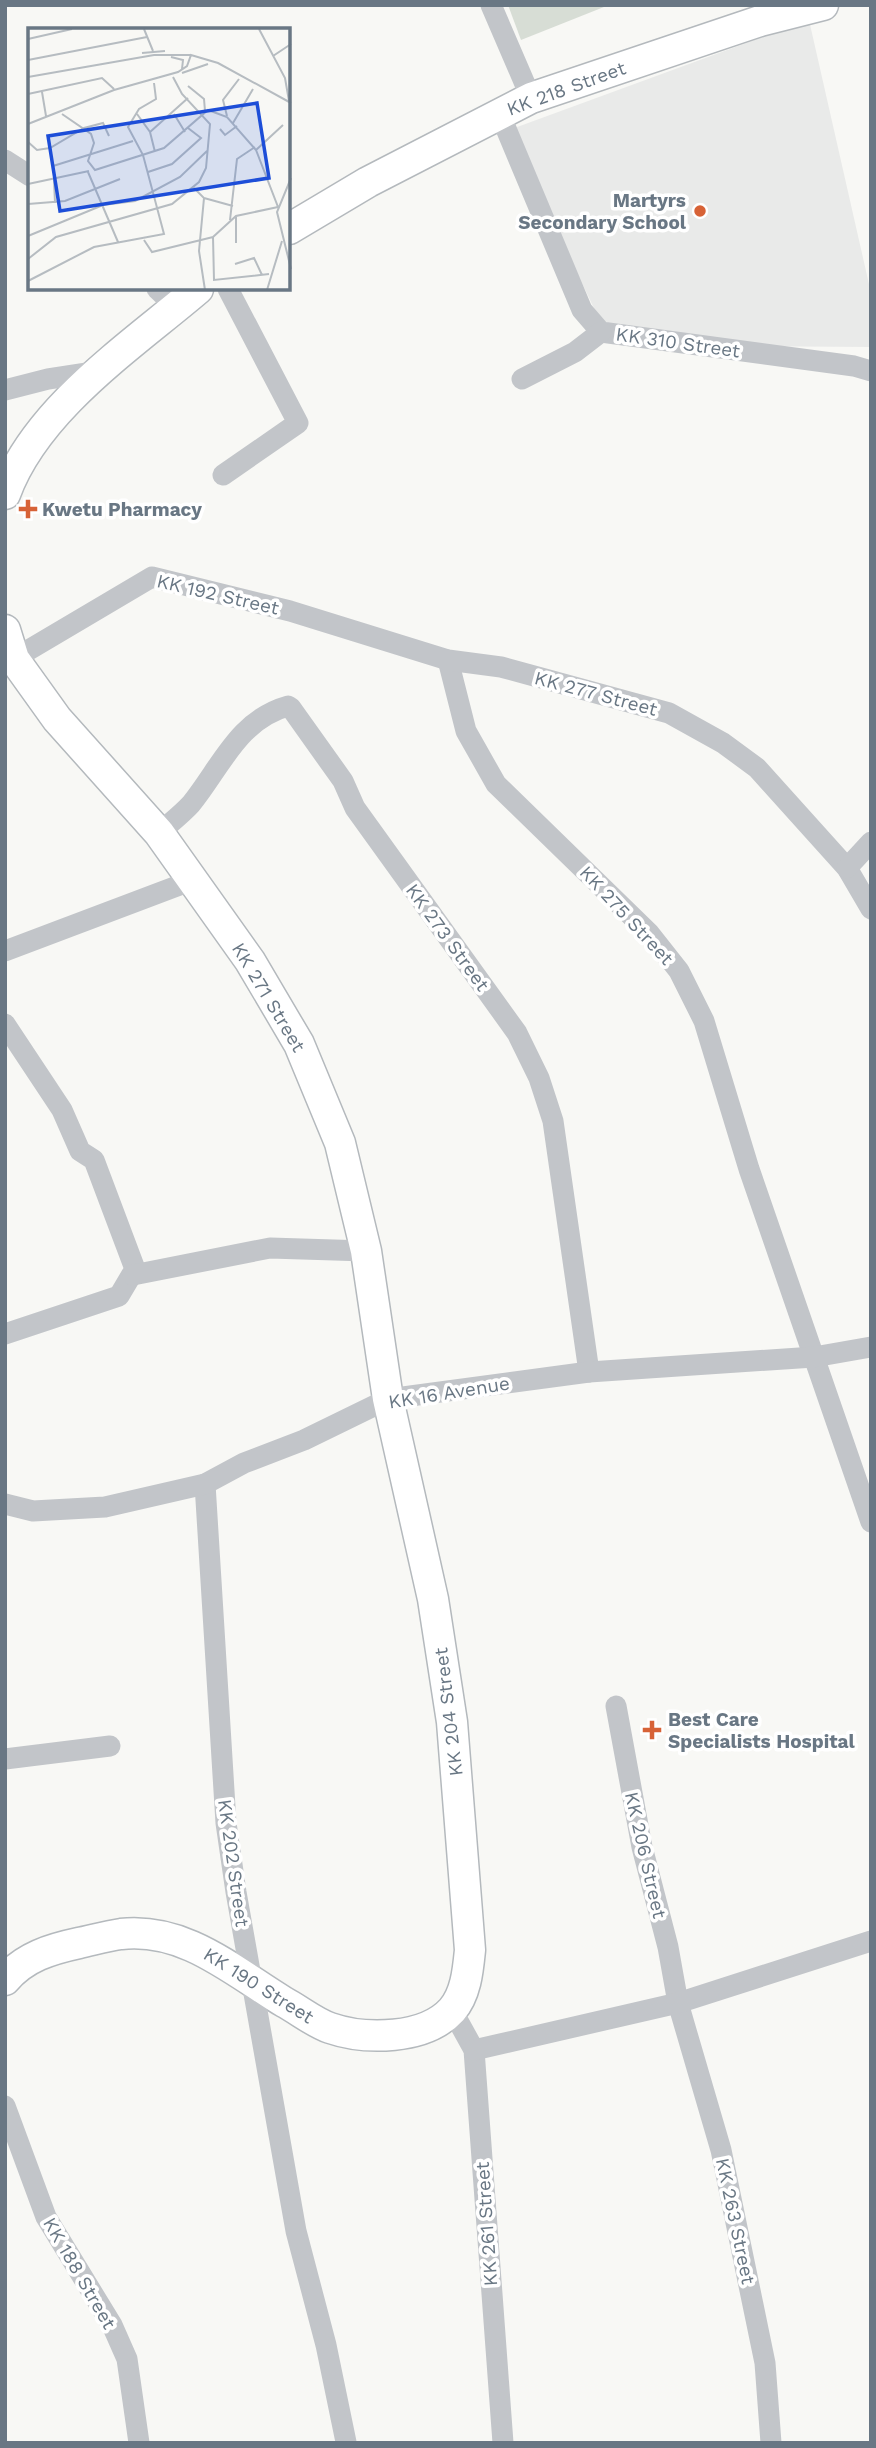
<svg xmlns="http://www.w3.org/2000/svg" width="876" height="2448" viewBox="0 0 876 2448" font-family="'Work Sans',sans-serif">
  <rect width="100%" height="100%" fill="#f8f8f5"/>
  <polygon fill="#e9eae9" points="809,20 871,293 871,347 739,346 601,323 509,130"/>
  <polygon fill="#d7ddd5" points="508,5 609,5 521,40"/>
  <g fill="none" stroke-linecap="round" stroke-linejoin="round">
    <defs>
      <g id="secondary">
        <polyline points="289,229 368,182 531,98 760,21 823,5"/>
        <path d="M 5,494 C 36,409 131,346 198,289"/>
        <path d="M 5,630 L 14,659 L 57,719 L 159,833 L 250,961 L 299,1044 L 340,1143 L 366,1251 L 388,1399 L 433,1599 L 452,1722 L 470,1950 C 468,1970 466,1994 452,2010 C 425,2040 365,2040 330,2028 C 315,2023 299,2010 284,2002 C 233,1971 185,1927 121,1934 C 107,1936 93,1940 79,1943 C 51,1949 24,1957 5,1980"/>
      </g>
    </defs>
    <use href="#secondary" stroke="#b4b9bd" stroke-width="33"/>
    <g stroke="#c2c5c9" stroke-width="21">
      <polyline points="491,5 531,98"/>
      <polyline points="499,112 582,310 601,332 854,366 871,371"/>
      <polyline points="5,160 30,176"/>
      <polyline points="157,289 176,307"/>
      <polyline points="522,379 575,352 601,332"/>
      <polyline points="5,390 48,379 100,371"/>
      <polyline points="223,475 298,423 228,289"/>
      <polyline points="448,660 466,731 496,784 649,933 679,971 704,1021 749,1169 871,1522"/>
      <polyline points="5,664 152,577 290,611 448,660 501,667 669,713 723,743 757,768 847,868 871,909"/>
      <path d="M 159,833 C 169,824 182,814 191,804 C 221,767 238,720 288,706 L 291,708 L 343,781 L 355,808 L 517,1033 L 539,1078 L 553,1121 L 589,1372"/>
      <polyline points="847,868 871,842"/>
      <polyline points="5,951 193,880"/>
      <polyline points="5,1024 62,1110 80,1151 94,1160 135,1269 119,1296 5,1334"/>
      <polyline points="133,1275 270,1248 366,1251"/>
      <polyline points="205,1484 226,1823 236,1892 296,2231 326,2345 346,2442"/>
      <polyline points="5,1504 33,1511 105,1507 205,1484 244,1463 304,1440 388,1399 589,1372 814,1357 871,1347"/>
      <polyline points="616,1706 642,1847 668,1947 678,2003 721,2150 765,2363 771,2443"/>
      <polyline points="5,1759 110,1746"/>
      <polyline points="452,2010 474,2050 503,2443"/>
      <polyline points="474,2050 678,2003 871,1941"/>
      <polyline points="5,2106 46,2217 112,2325 127,2359 139,2443"/>
    </g>
    <use href="#secondary" stroke="#fff" stroke-width="30"/>
  </g>
  <g fill="#d76236" stroke="#fff" stroke-width="2.5">
    <circle cx="700" cy="211" r="7"/>
    <path d="M24.5 498.5h7v7h7v7h-7v7h-7v-7h-7v-7h7z"/>
    <path d="M648.5 1719.5h7v7h7v7h-7v7h-7v-7h-7v-7h7z"/>
  </g>
  <g text-anchor="middle" stroke-width="7" stroke-linejoin="round" paint-order="stroke">
    <g font-size="19" fill="#697784" stroke="#fff">
      <text transform="translate(566 88) rotate(-20)" y="7">KK 218 Street</text>
      <text transform="translate(678 342) rotate(8)" y="7">KK 310 Street</text>
      <text transform="translate(218 594) rotate(13)" y="7">KK 192 Street</text>
      <text transform="translate(596 693) rotate(15)" y="7">KK 277 Street</text>
      <text transform="translate(627 915) rotate(47)" y="7">KK 275 Street</text>
      <text transform="translate(448 937) rotate(54)" y="7">KK 273 Street</text>
      <text transform="translate(269 997) rotate(59)" y="7">KK 271 Street</text>
      <text transform="translate(449 1392) rotate(-9)" y="7">KK 16 Avenue</text>
      <text transform="translate(448 1712) rotate(-97)" y="7">KK 204 Street</text>
      <text transform="translate(646 1855) rotate(77)" y="7">KK 206 Street</text>
      <text transform="translate(234 1863) rotate(82)" y="7">KK 202 Street</text>
      <text transform="translate(259 1985) rotate(32)" y="7">KK 190 Street</text>
      <text transform="translate(736 2221) rotate(78)" y="7">KK 263 Street</text>
      <text transform="translate(486 2224) rotate(-94)" y="7">KK 261 Street</text>
      <text transform="translate(80 2273) rotate(60)" y="7">KK 188 Street</text>
    </g>
    <g font-size="19" font-weight="bold" fill="#697784" stroke="#fff" text-anchor="start">
      <text x="686" y="207" text-anchor="end">Martyrs<tspan x="686" dy="22">Secondary School</tspan></text>
      <text x="42" y="516">Kwetu Pharmacy</text>
      <text x="668" y="1726">Best Care<tspan x="668" dy="22">Specialists Hospital</tspan></text>
    </g>
  </g>
  <g transform="translate(28 28)">
    <rect width="262" height="262" fill="#f8f8f5"/>
    <path fill="none" stroke="#b6bcc1" stroke-width="2" d="M 116,1 L 125,23M 231,1 L 257,50 L 261,73M 0,11 L 44,1M 114,25 L 137,23M 245,28 L 263,16M 143,29 L 155,32 L 154,41M 0,32 L 119,9M 154,45 L 180,36M 0,49 L 126,27 L 163,27M 160,58 L 176,71 L 177,83M 14,64 L 18,88M 0,66 L 74,50 L 86,61M 34,86 L 63,106 L 66,115 L 60,133 L 67,142 L 136,120 L 180,82 L 199,89 L 228,122 L 250,179 L 208,188 L 185,209M 109,86 L 122,104 L 127,124M 146,86 L 157,104M 199,88 L 195,72 L 211,51M 205,95 L 225,61M 0,96 L 86,62 L 150,44 L 159,38 L 163,27 L 190,35 L 263,75M 192,101 L 197,107 L 209,98M 122,104 L 160,70M 0,114 L 9,122 L 22,120 L 56,100 L 75,95 L 81,108M 228,122 L 255,97M 25,138 L 105,113M 60,144 L 90,214M 120,144 L 144,136 L 173,110 L 160,100M 263,150 L 249,184 L 263,241M 26,152 L 27,175M 0,156 L 61,143M 166,160 L 176,170 L 171,223 L 177,262M 176,170 L 205,178M 0,176 L 37,173 L 92,151M 202,192 L 209,131 L 227,119M 0,208 L 75,177 L 107,173 L 152,149 L 179,123M 116,212 L 124,224 L 185,209 L 186,252 L 241,246M 208,215 L 208,188M 0,231 L 28,209 L 144,176 L 171,154 L 178,140 L 182,96 L 154,66 L 145,49M 207,236 L 226,230 L 234,247M 0,253 L 66,219 L 136,206 L 115,127 L 100,99 L 111,81 L 128,71 L 126,55M 239,262 L 254,213"/>
    <path fill="#1d4ed8" fill-opacity="0.15" stroke="#1d4ed8" stroke-width="3.5" d="M 229,75 L 241,150 L 32,183 L 20,108 Z"/>
    <rect width="262" height="262" fill="none" stroke="#697784" stroke-width="3.5"/>
  </g>
  <rect width="876" height="2448" fill="none" stroke="#697784" stroke-width="14"/>
</svg>
